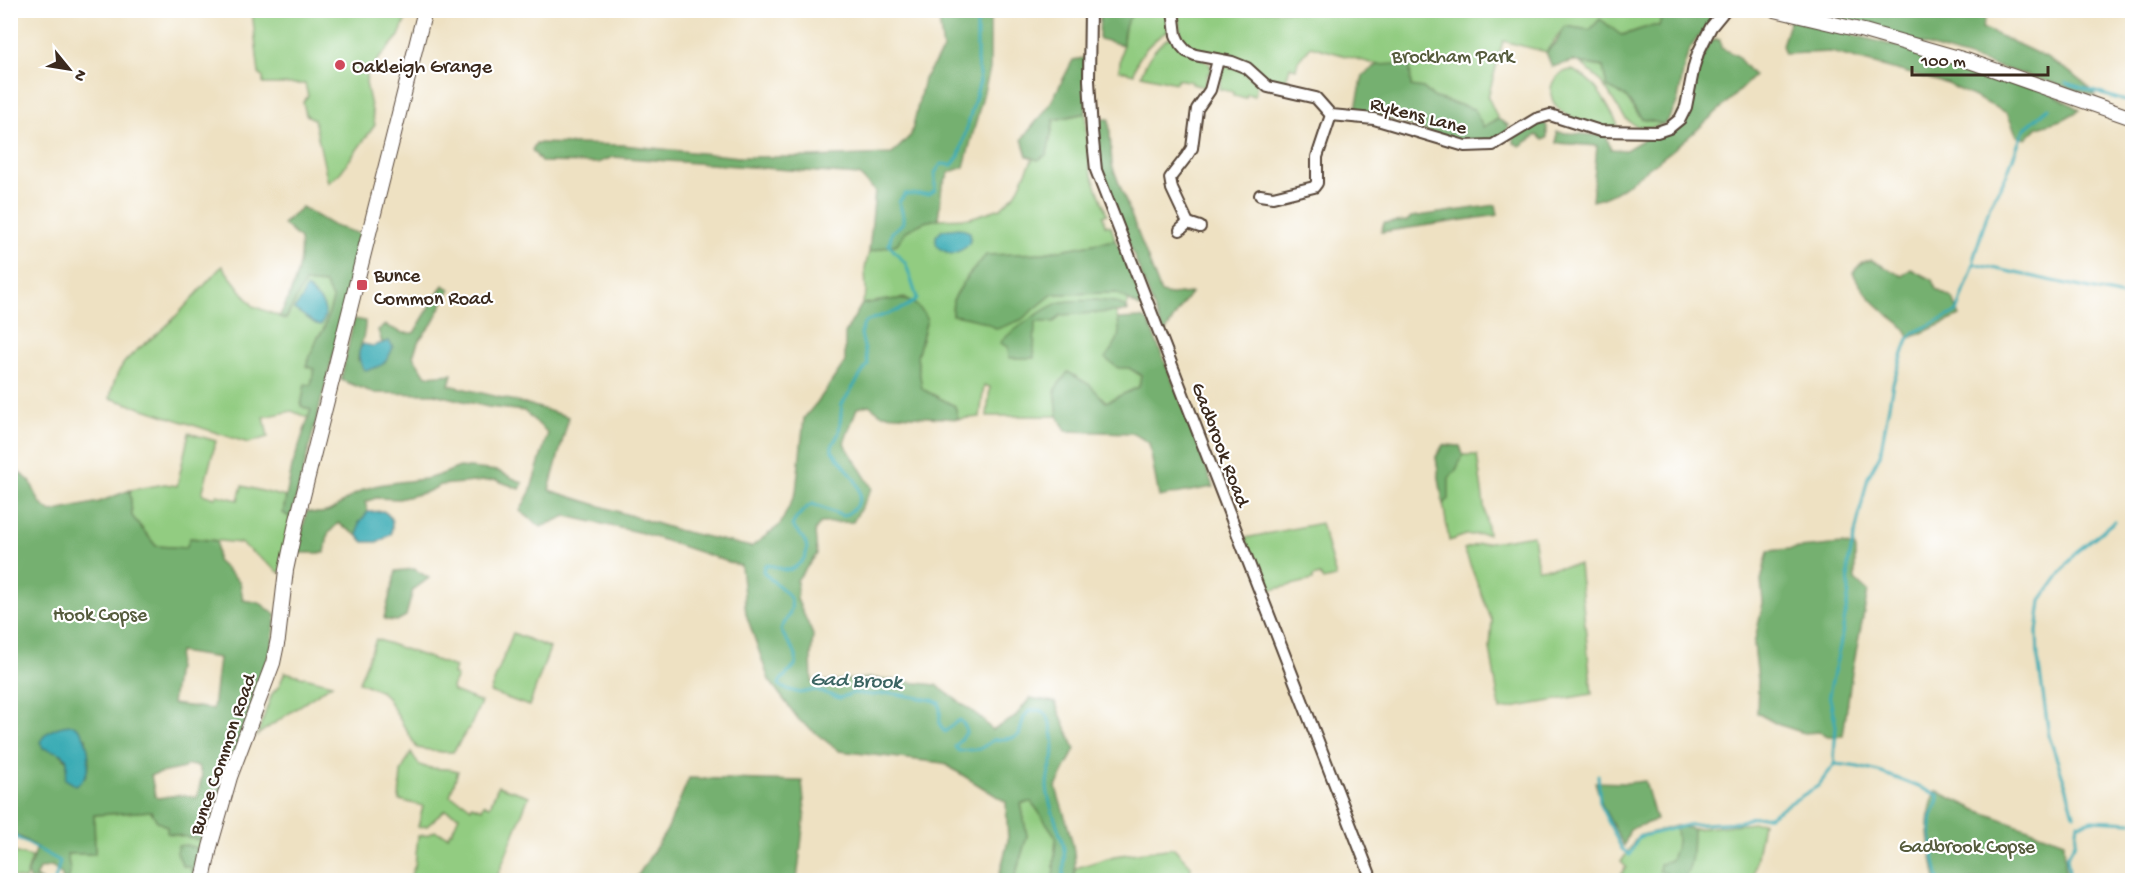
<svg xmlns="http://www.w3.org/2000/svg" width="2143" height="891" viewBox="0 0 2143 891" font-family="'Gochi Hand',sans-serif">
  <rect width="100%" height="100%" fill="#fff"/>
  <filter id="ink" filterUnits="userSpaceOnUse"><feTurbulence type="fractalNoise" baseFrequency=".0167" numOctaves="2"/><feDisplacementMap in="SourceGraphic" scale="12" xChannelSelector="R" yChannelSelector="G"/><feConvolveMatrix kernelMatrix="1 2 1 2 8 2 1 2 1" color-interpolation-filters="sRGB"/></filter>
  <filter id="wash" filterUnits="userSpaceOnUse"><feTurbulence type="fractalNoise" baseFrequency=".008" numOctaves="4" result="noise"/><feDisplacementMap in="SourceGraphic" scale="24" xChannelSelector="R" yChannelSelector="G"/><feGaussianBlur stdDeviation="1.35" result="paint"/><feColorMatrix in="noise" values="0 0 0 0 0 0 0 0 0 0 0 0 0 0 0 0 0 1.4 0 .05"/><feComposite in="paint" operator="in"/></filter>
  <g filter="url(#wash)">
    <rect width="100%" height="100%" fill="#eee1c2"/>
    <g fill="#92cc81" stroke="#667b50" stroke-width="1.5">
      <path d="M 1616,10 L 1663,12 L 1659,26 C 1645,25 1635,33 1620,35 L 1600,19 L 1590,30 L 1565,26 L 1546,52 L 1503,41 L 1488,97 L 1498,119 L 1484,127 L 1475,114 L 1458,104 L 1435,98 L 1423,88 L 1411,87 L 1410,66 L 1378,65 L 1311,46 L 1298,61 L 1296,69 L 1290,67 L 1284,87 L 1193,49 C 1178,38 1180,28 1178,11 Z"/>
      <polygon points="252,11 409,11 399,36 367,72 366,83 375,125 340,173 328,183 314,119 306,115 303,102 308,96 305,84 263,84 263,78 259,74"/>
      <path d="M 1136,11 L 1168,11 L 1171,29 C 1155,38 1136,54 1134,74 L 1119,70 L 1126,20 Z"/>
      <path d="M 1170,37 L 1210,64 L 1212,74 L 1208,73 L 1205,87 L 1192,84 L 1192,82 L 1177,79 L 1176,83 L 1141,75 C 1147,59 1155,46 1170,37 Z"/>
      <path d="M 1580,63 L 1603,67 L 1607,87 L 1625,96 L 1642,119 L 1664,124 C 1627,138 1622,111 1604,86 C 1597,77 1589,70 1580,63 Z"/>
      <polygon points="1224,66 1241,69 1257,84 1255,96 1247,94 1246,98 1233,95 1233,92 1219,89 1222,76 1218,75"/>
      <path d="M 1572,70 C 1596,80 1605,101 1617,123 L 1617,126 L 1613,128 C 1595,125 1580,123 1564,113 C 1544,101 1547,73 1572,70 Z"/>
      <polygon points="1086,113 1086,139 1090,170 1107,214 1103,216 1105,225 1111,226 1115,240 1044,253 986,256 967,277 953,300 952,314 968,317 991,324 1053,294 1117,293 1129,300 1127,307 1128,311 1116,312 1120,330 1118,340 1129,368 1141,376 1139,387 1106,402 1089,385 1055,389 1058,416 987,416 990,387 984,385 980,417 958,419 955,406 922,389 917,357 927,319 905,298 862,304 866,293 865,268 869,252 896,244 906,231 924,222 938,219 970,218 1001,208 1016,193 1033,158 1038,160 1047,154 1054,120"/>
      <path d="M 222,266 L 253,306 L 286,319 L 305,282 L 325,284 L 333,300 L 323,331 L 318,337 L 306,366 L 315,369 L 311,385 L 305,385 L 301,406 L 311,410 L 308,418 L 292,411 L 264,417 L 268,437 L 248,443 L 110,398 C 118,355 137,353 165,327 C 185,308 203,286 222,266 Z"/>
      <polygon points="189,433 216,441 202,494 215,498 217,495 238,500 242,486 286,497 283,513 291,518 280,573 240,543 191,538 186,548 156,546 132,516 130,490 165,484 177,486"/>
      <polygon points="1443,445 1460,446 1463,455 1477,455 1488,534 1466,535 1449,541 1436,457"/>
      <polygon points="1321,523 1336,577 1323,580 1320,575 1313,577 1313,580 1271,590 1264,589 1245,538"/>
      <polygon points="1533,535 1538,569 1579,565 1592,694 1500,710 1490,648 1492,621 1464,549 1479,544"/>
      <polygon points="513,633 550,648 529,706 490,692"/>
      <polygon points="376,639 455,667 453,674 457,676 452,687 453,691 481,702 471,725 453,752 442,752 417,748 386,696 380,691 359,682"/>
      <polygon points="285,672 332,684 257,735 272,694 279,686"/>
      <path d="M 411,752 C 413,755 416,761 419,764 C 426,771 448,767 458,771 L 450,796 L 463,802 L 471,808 L 472,805 L 482,809 L 484,804 L 490,806 L 498,786 L 529,796 L 496,880 L 409,880 L 415,865 L 418,836 L 427,835 L 435,831 L 448,836 L 450,832 L 452,832 L 459,816 L 445,810 L 427,826 L 418,827 L 423,806 L 399,800 L 401,772 Z"/>
      <polygon points="1032,802 1056,837 1053,880 1014,880 1027,836 1021,803"/>
      <polygon points="151,811 157,821 167,827 168,833 205,841 195,880 67,880 70,870 67,854 95,854 94,815"/>
      <polygon points="1763,822 1753,880 1617,880 1626,867 1621,862 1638,836 1676,826 1693,829"/>
      <polygon points="1174,848 1191,866 1190,880 1074,880 1076,868 1114,856"/>
      <polygon points="10,851 32,857 25,880 11,877"/>
    </g>
    <g fill="#75b06f" stroke="#586d46" stroke-width="1.5" fill-rule="evenodd">
      <polygon points="938,11 990,11 990,69 964,167 950,172 942,186 938,219 924,222 906,231 897,244 869,252 875,191 859,175 613,157 598,163 541,162 532,150 536,143 623,145 740,157 812,157 892,154 911,135 924,79 943,50"/>
      <path d="M 1100,11 L 1136,11 C 1125,21 1123,30 1123,45 L 1099,39 Z"/>
      <path d="M 1659,11 L 1717,11 C 1716,20 1696,37 1690,49 C 1677,76 1686,100 1664,124 L 1642,119 L 1625,96 L 1607,87 L 1603,67 L 1573,61 L 1552,67 L 1546,52 L 1557,41 L 1565,26 L 1590,30 L 1600,19 L 1621,35 C 1635,33 1645,25 1659,26 L 1663,12 Z"/>
      <path d="M 1811,11 L 1988,11 L 1982,28 C 2016,44 2073,65 2096,96 Z"/>
      <polygon points="1790,20 1854,35 1969,66 2053,94 2080,110 2064,119 2038,127 2026,139 2017,136 2007,113 1948,84 1831,52 1785,54 1782,45"/>
      <path d="M 1716,39 L 1720,40 L 1721,48 L 1736,55 L 1754,76 C 1717,114 1684,143 1641,174 C 1624,186 1613,197 1592,201 L 1597,146 L 1557,143 L 1557,132 L 1606,136 L 1611,149 L 1626,150 L 1646,138 L 1669,133 L 1698,72 L 1708,44 Z"/>
      <polygon points="1084,58 1086,113 1054,120 1047,154 1038,160 1027,156 1022,139 1049,106 1073,60"/>
      <polygon points="1398,64 1410,66 1411,86 1423,88 1435,98 1474,109 1483,127 1498,119 1508,125 1507,132 1491,143 1469,145 1375,114 1355,112 1363,75 1378,65"/>
      <polygon points="1097,119 1109,119 1112,165 1161,293 1171,295 1191,293 1184,302 1164,334 1101,170"/>
      <polygon points="1540,121 1544,122 1547,127 1547,138 1543,140 1537,135 1520,146 1514,143 1514,137"/>
      <polygon points="1496,205 1498,215 1381,232 1384,223 1407,221 1411,217"/>
      <path d="M 302,207 L 334,226 L 364,235 L 291,518 L 283,513 L 292,467 L 311,410 L 301,406 L 305,384 L 311,385 L 314,369 L 306,366 L 318,337 L 323,331 L 333,300 L 325,284 L 305,282 L 286,319 L 279,317 C 291,295 303,265 300,239 L 283,224 Z"/>
      <path d="M 1115,240 L 1125,258 L 1143,305 L 1140,307 L 1116,293 L 1053,294 L 1021,320 L 997,329 C 984,320 968,317 952,315 L 953,300 L 967,277 L 986,255 L 1044,253 Z"/>
      <path d="M 1871,260 L 1902,276 L 1911,269 L 1932,280 L 1936,289 L 1953,299 L 1960,316 L 1910,338 C 1905,326 1897,321 1887,314 C 1874,303 1860,288 1853,273 L 1862,262 Z"/>
      <path d="M 443,285 L 450,289 L 432,324 L 419,340 L 413,356 L 426,376 L 452,374 L 449,385 L 527,404 L 569,417 L 549,490 L 677,530 L 751,547 L 780,525 L 796,492 L 804,418 L 819,400 L 845,362 L 845,333 L 862,304 C 889,300 912,290 927,319 L 917,357 L 922,389 L 955,406 L 958,419 L 881,414 L 869,405 L 857,408 L 844,443 L 872,488 L 853,522 L 820,523 L 815,531 L 817,554 L 797,580 L 797,599 L 813,635 L 811,657 L 812,682 L 872,678 L 936,685 L 980,717 L 992,730 L 1014,718 L 1030,698 L 1055,702 L 1075,749 L 1056,787 C 1064,819 1079,846 1074,880 L 1053,880 L 1056,837 L 1032,802 L 1021,803 L 1027,836 L 1014,880 L 998,880 L 1008,841 L 1006,802 L 943,763 L 839,751 L 799,720 L 769,680 L 746,614 L 741,566 L 642,533 L 566,516 L 541,527 L 520,511 L 530,492 L 548,433 L 524,411 L 488,407 L 434,394 L 374,393 L 341,380 L 354,319 L 365,321 C 366,336 359,346 358,360 L 389,341 L 382,343 L 378,330 L 385,325 L 403,333 L 414,333 Z"/>
      <path d="M 1095,300 L 1115,302 L 1126,307 L 1128,311 L 1061,315 L 1054,322 L 1035,322 L 1034,358 L 1009,358 L 1008,347 L 1000,343 C 1008,333 1050,304 1062,302 C 1073,300 1085,301 1095,300 Z"/>
      <path d="M 1141,318 L 1148,321 L 1195,436 L 1213,487 L 1159,497 L 1149,443 L 1133,433 L 1066,431 L 1058,416 L 1055,389 L 1068,372 L 1090,385 L 1106,402 L 1139,387 L 1141,375 L 1129,368 L 1118,368 L 1105,358 C 1115,344 1122,338 1118,319 Z"/>
      <polygon points="1443,445 1460,446 1463,455 1456,470 1449,478 1449,499 1443,504 1436,457"/>
      <path d="M 10,465 L 30,481 L 40,503 L 51,512 L 99,502 L 130,490 L 132,516 L 156,546 L 186,548 L 190,538 L 217,541 L 217,561 L 240,582 L 243,600 L 260,603 L 276,615 L 272,646 L 205,841 L 167,833 L 167,827 L 157,821 L 151,811 L 94,815 L 95,854 L 67,854 L 70,870 L 67,880 L 62,880 L 63,876 L 52,866 L 39,869 L 35,877 L 43,880 L 29,880 L 28,873 L 37,847 L 10,831 ZM 179,652 L 219,658 L 213,709 L 172,704 ZM 86,738 L 89,764 L 85,778 L 66,775 L 68,762 L 59,752 ZM 187,765 L 198,766 L 202,776 L 197,797 L 178,795 L 158,798 L 155,796 L 151,775 L 184,768 Z"/>
      <path d="M 460,467 L 498,471 L 523,483 L 520,489 L 496,480 L 441,485 L 427,492 L 399,499 L 376,498 L 365,502 L 368,512 L 359,523 L 358,536 L 338,523 L 328,534 L 325,553 L 297,553 L 307,511 C 333,519 340,500 361,491 C 380,482 404,482 425,479 C 437,477 449,471 460,467 Z"/>
      <polygon points="1842,544 1855,547 1855,580 1868,592 1852,672 1843,736 1828,736 1819,732 1804,733 1777,724 1757,713 1758,680 1754,644 1763,603 1761,581 1768,551"/>
      <polygon points="414,569 429,578 413,590 406,616 397,621 386,620 384,618 396,571"/>
      <polygon points="689,778 802,781 805,811 797,880 635,880 667,830"/>
      <polygon points="1645,781 1656,820 1630,829 1624,846 1602,805 1595,782 1627,783"/>
      <path d="M 1936,791 L 1979,811 L 2064,842 L 2066,880 L 1936,880 C 1931,851 1923,819 1936,791 Z"/>
      <path d="M 1676,826 L 1693,829 C 1692,848 1694,864 1683,880 L 1666,880 L 1666,873 L 1659,871 L 1660,864 L 1671,860 L 1677,843 Z"/>
      <polygon points="186,845 202,850 197,872 191,871 191,867 183,866 177,853 178,846"/>
    </g>
    <g fill="#3bacb5" stroke="#3b6b6a" stroke-width="1.5">
      <path d="M 959,228 L 970,232 C 973,246 963,250 951,254 L 940,249 L 936,244 L 936,236 L 942,230 Z"/>
      <path d="M 307,288 C 319,299 332,308 321,325 L 316,324 L 294,309 L 302,299 L 305,289 Z"/>
      <path d="M 389,341 L 393,347 C 387,363 382,368 364,370 C 359,361 356,353 363,344 L 373,346 Z"/>
      <path d="M 383,511 C 393,517 393,522 391,534 L 379,542 L 364,542 L 358,536 L 359,523 L 368,512 Z"/>
      <path d="M 73,725 C 91,732 96,779 75,785 L 65,779 C 70,754 68,755 43,748 L 40,742 C 46,730 60,725 73,725 Z"/>
    </g>
    <g fill="none" stroke-linecap="round" stroke-linejoin="round">
      <g stroke="#3bacb5" stroke-width="3">
        <path d="M 979,10 L 977,25 L 977,61 L 980,81 L 959,156 L 952,165 L 941,164 L 935,173 L 935,190 L 929,194 L 905,194 L 899,202 L 903,215 L 903,223 L 892,232 L 889,245 L 906,264 L 917,298 C 905,312 880,314 864,323 L 861,334 L 868,364 L 842,404 L 839,433 L 832,446 L 832,451 C 849,472 879,498 843,516 L 812,504 C 805,508 795,518 792,526 C 803,536 814,549 801,562 C 797,566 794,569 789,570 C 780,571 774,564 765,565 L 763,571 C 772,585 798,592 790,612 C 788,619 784,623 781,629 C 784,642 801,651 795,665 C 791,673 783,675 779,684 L 783,688 L 800,693 L 815,690 L 840,698 L 853,693 L 873,695 L 890,693 L 932,700 L 939,703 C 943,714 935,723 945,732 L 955,723 L 960,720 L 965,726 L 966,733 L 955,747 L 959,751 L 980,749 L 993,740 L 1013,738 L 1019,735 L 1024,717 L 1029,711 C 1037,709 1045,709 1048,718 C 1053,729 1055,747 1053,759 C 1050,768 1047,776 1047,786 C 1048,806 1058,824 1063,844 C 1066,856 1064,868 1063,880"/>
        <polyline points="2066,83 2132,103"/>
        <polyline points="1974,264 2132,298"/>
        <path d="M 1835,764 C 1875,767 1901,780 1938,795 C 1939,805 1931,812 1931,822 C 1930,841 1935,862 1939,880"/>
        <polyline points="1598,775 1600,805 1622,849 1630,855 1638,837 1687,825 1739,822 1752,817 1769,816 1818,786 1835,764 1834,755 1836,726 1829,694 1840,646 1849,592 1848,564 1868,477 1880,455 1893,383 1908,339 1915,332 1957,312 1974,264 1974,257 1990,205 2006,176 2024,129 2049,108"/>
        <polyline points="2074,815 2067,789 2049,736 2038,659 2037,632 2041,601 2076,552 2115,521"/>
        <polyline points="2078,824 2093,820 2132,822"/>
        <polyline points="10,834 60,861 55,880"/>
        <polyline points="2070,880 2067,857 2075,843 2078,823"/>
      </g>
    </g>
  </g>
  <g filter="url(#ink)">
    <g fill="none" stroke-linecap="round" stroke-linejoin="round">
      <defs>
        <g id="minor">
          <polyline points="1090,10 1089,80 1092,131 1096,170 1372,880"/>
          <polyline points="1173,10 1176,35 1180,44 1186,51 1195,55 1232,62 1247,68 1268,87 1316,98 1331,115 1374,119 1465,146 1493,145 1536,119 1550,115 1600,131 1657,132 1669,128 1680,119 1686,107 1694,66 1698,53 1711,27 1725,10"/>
          <polyline points="1260,195 1273,197 1314,187 1317,183 1317,157 1331,115"/>
          <polyline points="1188,223 1172,189 1170,178 1187,156 1192,148 1197,109 1210,90 1218,60"/>
          <polyline points="1180,230 1188,223 1200,227"/>
        </g>
        <g id="tertiary">
          <polyline points="1775,10 1864,31 1969,61 2132,118"/>
          <polyline points="203,880 210,847 230,777 273,663 278,639 286,570 295,528 425,10"/>
        </g>
      </defs>
      <use href="#minor" stroke="#564537" stroke-width="14"/>
      <use href="#tertiary" stroke="#564537" stroke-width="16"/>
      <use href="#minor" stroke="#fff" stroke-width="10"/>
      <use href="#tertiary" stroke="#fff" stroke-width="14"/>
    </g>
  </g>
  <g fill="#d1495b" stroke="#fff" stroke-width="2">
    <circle cx="340" cy="65" r="6"/>
    <rect x="356" y="279" width="12" height="12" rx="3"/>
  </g>
  <g text-anchor="middle" stroke-width="4.5" stroke-linejoin="round" paint-order="stroke">
    <g font-size="20" fill="#555b3c" stroke="#fff">
      <text x="1453" y="62">Brockham Park</text>
      <text x="100" y="620">Hook Copse</text>
      <text x="1967" y="852">Gadbrook Copse</text>
    </g>
    <g font-size="20" fill="#3b2a1e" stroke="#fff" text-anchor="start">
      <text x="352" y="72">Oakleigh Grange</text>
      <text x="374" y="281">Bunce<tspan x="374" dy="23">Common Road</tspan></text>
    </g>
    <g font-size="20" fill="#3b2a1e" stroke="#fff">
      <text transform="translate(1419 114) rotate(15)" y="7">Rykens Lane</text>
      <text transform="translate(1222 444) rotate(69)" y="7">Gadbrook Road</text>
      <text transform="translate(221 754) rotate(-71)" y="7">Bunce Common Road</text>
    </g>
    <g font-size="21" font-style="italic" fill="#3b6462" stroke="#fff">
      <text transform="translate(856 679) rotate(2)" y="7">Gad Brook</text>
    </g>
  </g>
  <rect width="2143" height="891" fill="none" stroke="#fff" stroke-width="36"/>
  <g transform="translate(69 69) rotate(120)" stroke="#ffffff" stroke-width="4.5" paint-order="stroke">
  <path d="M0-4.5L10 22L0 15L-10 22Z" fill="#3b2a1e"/>
  <text y="-9" font-size="16" font-weight="bold" text-anchor="middle" fill="#3b2a1e">N</text>
  </g>
  <path d="M1912 66v9h136v-9" fill="none" stroke="#3b2a1e" stroke-width="3"/>
  <text x="1921" y="66" font-size="18" fill="#3b2a1e" stroke="#ffffff" stroke-width="4.5" paint-order="stroke">100 m</text>
</svg>
